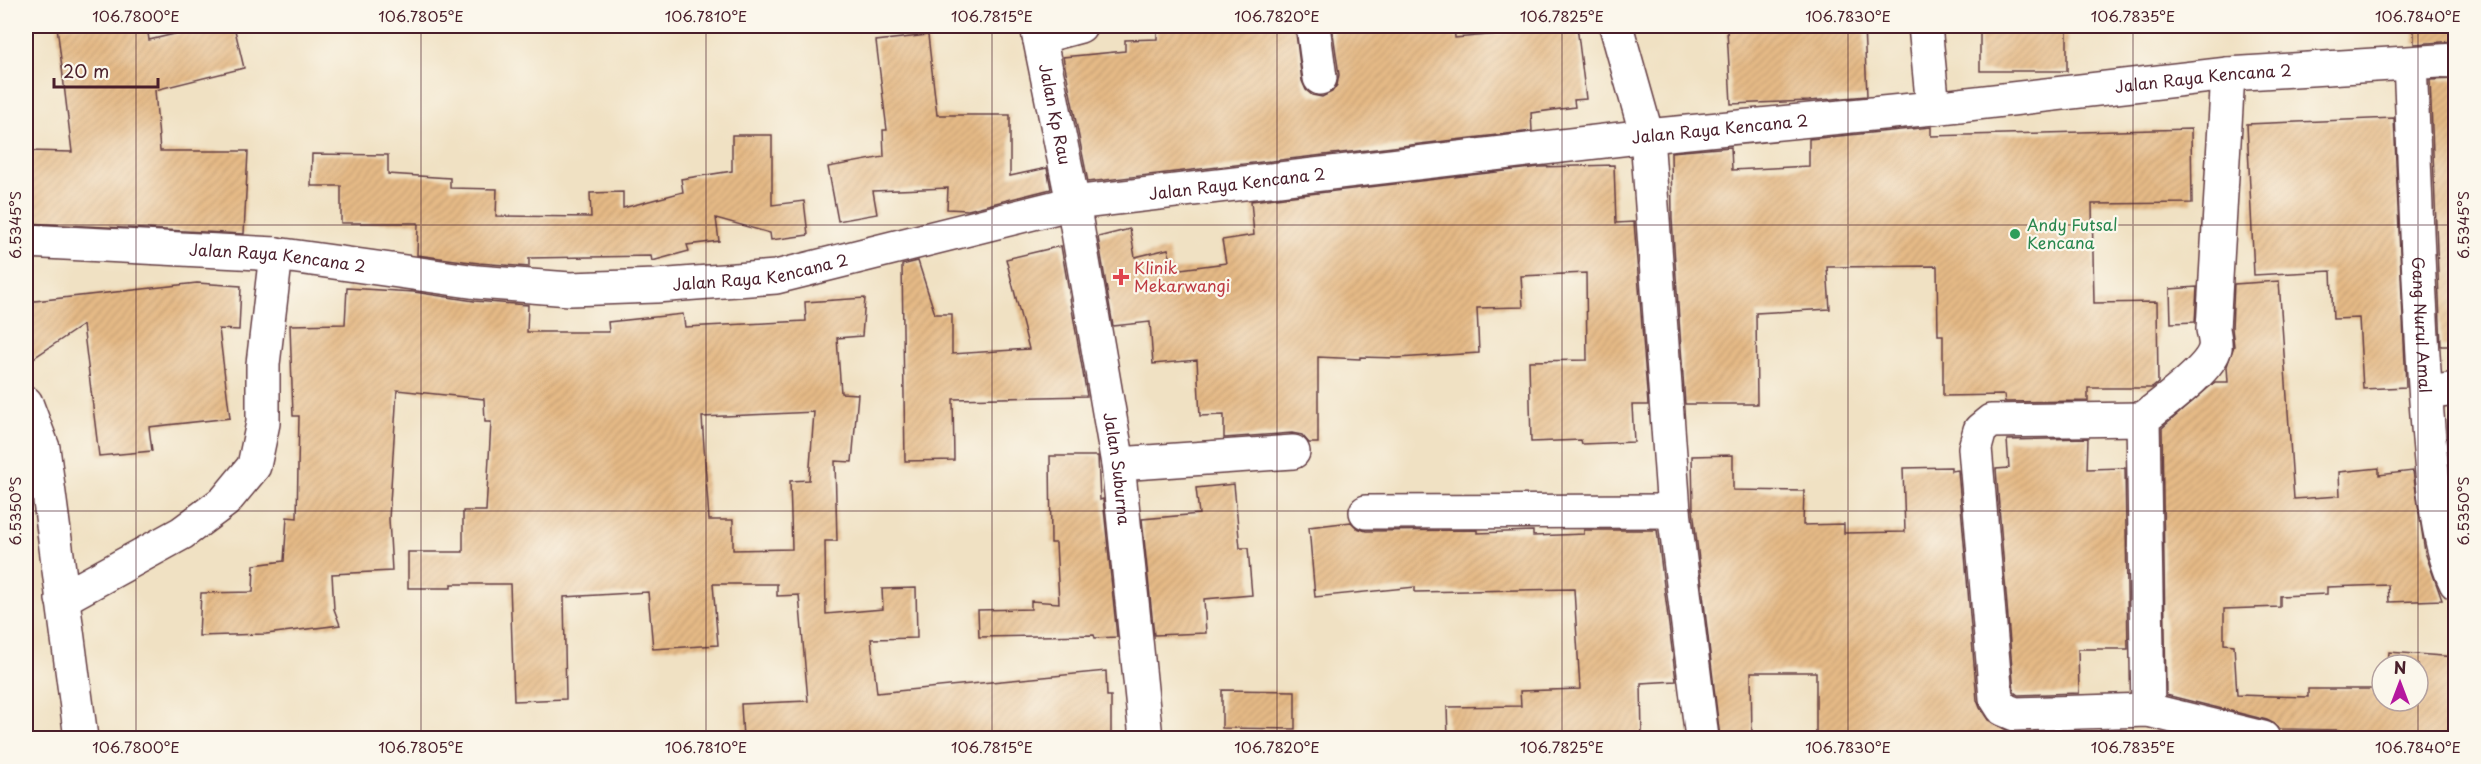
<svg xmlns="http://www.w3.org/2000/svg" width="2481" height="764" viewBox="0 0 2481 764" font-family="'Playpen Sans',sans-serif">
  <defs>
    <pattern id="building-hatch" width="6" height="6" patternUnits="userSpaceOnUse" patternTransform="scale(1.5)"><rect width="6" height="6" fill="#e5ba86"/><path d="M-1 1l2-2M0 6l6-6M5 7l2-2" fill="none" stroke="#c69f74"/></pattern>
  </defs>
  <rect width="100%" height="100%" fill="#fbf7ec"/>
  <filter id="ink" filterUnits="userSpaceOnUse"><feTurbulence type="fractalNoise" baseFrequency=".0167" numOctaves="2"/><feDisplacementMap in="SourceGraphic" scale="12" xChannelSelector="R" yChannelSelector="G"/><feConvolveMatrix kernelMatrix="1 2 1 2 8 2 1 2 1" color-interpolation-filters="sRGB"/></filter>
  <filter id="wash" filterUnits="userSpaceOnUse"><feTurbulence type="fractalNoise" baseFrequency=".008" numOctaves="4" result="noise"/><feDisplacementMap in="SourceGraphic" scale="24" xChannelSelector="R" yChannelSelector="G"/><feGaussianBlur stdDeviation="1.35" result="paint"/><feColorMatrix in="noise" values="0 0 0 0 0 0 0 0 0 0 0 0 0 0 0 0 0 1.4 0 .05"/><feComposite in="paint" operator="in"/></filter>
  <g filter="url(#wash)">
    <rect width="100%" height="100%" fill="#f0e1c3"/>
    <g id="blocks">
      <g fill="url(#building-hatch)" fill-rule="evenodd">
        <polygon points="57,26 147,26 149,40 208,26 234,26 244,68 155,90 160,151 248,151 244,234 26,223 27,151 72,152"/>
        <polygon points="1157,26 1295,26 1302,81 1306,90 1312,95 1322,97 1332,92 1337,85 1339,75 1332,26 1454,26 1455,38 1509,33 1509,26 1577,26 1586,99 1574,100 1575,107 1531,113 1532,131 1088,182 1063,57 1125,51 1125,40 1157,39"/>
        <polygon points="1787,26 1864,26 1867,96 1809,101 1731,104 1727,30"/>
        <rect x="1980" y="26" width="87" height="45"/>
        <polygon points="2414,26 2456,26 2456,41 2414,44"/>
        <polygon points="928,35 937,115 1010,115 1010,176 1047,168 1051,189 968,210 947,209 948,188 873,191 877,214 838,221 828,167 884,157 883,130 887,130 876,41"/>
        <polygon points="2456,79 2456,346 2441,346 2430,80"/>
        <polygon points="2394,118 2406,387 2363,389 2359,318 2333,319 2331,271 2254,275 2247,124"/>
        <polygon points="1931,127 1931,136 2191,129 2192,203 2092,204 2094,303 2157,302 2158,383 2152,388 2088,388 2088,401 2005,402 2004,395 1943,396 1943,335 1938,335 1937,266 1827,267 1830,309 1756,313 1757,404 1685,404 1672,219 1671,152 1731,147 1732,170 1809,166 1809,139"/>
        <polygon points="732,135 772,135 772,205 804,201 808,235 771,240 770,233 716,218 719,241 687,245 689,251 652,261 651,256 529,258 529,267 479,263 417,255 418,223 341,223 341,186 311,186 312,154 388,155 388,174 450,178 450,188 497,189 496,216 591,217 590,193 623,192 623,208 683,192 681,179 732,171"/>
        <polygon points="1614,165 1616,223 1634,222 1648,405 1632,405 1634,442 1582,444 1581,440 1531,442 1529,361 1587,360 1586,273 1521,276 1523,307 1477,308 1479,353 1397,358 1360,357 1360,359 1318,357 1318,443 1309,443 1302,435 1292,433 1224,438 1224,415 1200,416 1197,360 1153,364 1150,322 1113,326 1098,237 1130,229 1135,257 1168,249 1173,270 1226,263 1222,240 1254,235 1251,201 1540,167"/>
        <polygon points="1061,246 1087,396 953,399 954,460 905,461 902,265 918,261 935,314 952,314 952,354 1029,349 1006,259"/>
        <polygon points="2279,281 2294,499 2340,496 2339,472 2379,468 2379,475 2413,471 2425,552 2442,600 2389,602 2388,585 2327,587 2327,594 2280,596 2280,607 2224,609 2224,644 2234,645 2237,695 2308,697 2308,689 2382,689 2382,701 2418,701 2418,665 2388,665 2389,652 2456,657 2456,738 2339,738 2339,730 2279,729 2275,724 2267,720 2166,695 2162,428 2215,382 2228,382 2227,366 2234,346 2232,328 2234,284"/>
        <polygon points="197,283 241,286 239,330 219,329 230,418 149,427 152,451 99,456 83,325 26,363 26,302"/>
        <polygon points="2197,287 2195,322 2171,323 2170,289"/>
        <path d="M 347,288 L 414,292 L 474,301 L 528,305 L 527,332 L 609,332 L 608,322 L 683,314 L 685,327 L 806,321 L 805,302 L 865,298 L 862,336 L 837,338 L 841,393 L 858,394 L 852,462 L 835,461 L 837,541 L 825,541 L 826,614 L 883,609 L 882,589 L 916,588 L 917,638 L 871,639 L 877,693 L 1106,671 L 1107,696 L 1111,696 L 1111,738 L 743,738 L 741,704 L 808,701 L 799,595 L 777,596 L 777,584 L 713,584 L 718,645 L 653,649 L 648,592 L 564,597 L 566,699 L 514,701 L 510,584 L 451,584 L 451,588 L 408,588 L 408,552 L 463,552 L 463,511 L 486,511 L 491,422 L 485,422 L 484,399 L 397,390 L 389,519 L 392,571 L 332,574 L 334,609 L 340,625 L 266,634 L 199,636 L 201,593 L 253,592 L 254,565 L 284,561 L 287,517 L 297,518 L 299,416 L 293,416 L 290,325 L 345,324 ZM 814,412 L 809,480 L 790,481 L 792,549 L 733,550 L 733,520 L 709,520 L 702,417 Z"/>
        <polygon points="2088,438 2087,469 2125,468 2128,649 2078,649 2079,693 2018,695 2014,692 1996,469 2009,468 2007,440"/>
        <polygon points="1733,455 1733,490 1804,491 1803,525 1844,524 1844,533 1905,532 1903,468 1951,467 1951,471 1958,470 1977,700 1980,708 1988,720 2008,731 2080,731 2080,738 1816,738 1816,672 1751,672 1752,738 1720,738 1693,509 1692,456"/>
        <polygon points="1050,456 1098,456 1100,500 1103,499 1117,637 1095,638 1094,635 979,637 978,610 1031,609 1031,601 1059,603 1056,543 1051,543"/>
        <polygon points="1234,484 1240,548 1248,548 1252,595 1204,599 1206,633 1154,635 1142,519 1199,514 1196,488"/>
        <polygon points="1351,522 1357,528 1366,531 1477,530 1477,533 1533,531 1533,536 1584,534 1584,530 1657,530 1676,681 1641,683 1642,738 1538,738 1538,735 1448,738 1447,707 1521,706 1520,691 1580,689 1574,589 1415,592 1415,587 1315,597 1309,527"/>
        <polygon points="1222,690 1295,691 1295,729 1222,728"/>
      </g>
    </g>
  </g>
  <g filter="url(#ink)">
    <use href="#blocks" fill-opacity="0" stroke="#633c42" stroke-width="1.5"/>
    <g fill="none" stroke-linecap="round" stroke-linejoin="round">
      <defs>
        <g id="minor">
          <path id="s1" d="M 1037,26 L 1073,203 L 1118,464 L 1146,738"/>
          <polyline points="1313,26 1320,78"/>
          <polyline points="1616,26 1647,136 1674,511 1702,738"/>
          <polyline points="1925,26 1933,108"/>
          <polyline points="1039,37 1080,26"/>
          <path id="s2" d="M 2410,64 C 2416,185 2418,307 2428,427 C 2432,473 2436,542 2456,583"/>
          <path id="s3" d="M 26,241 L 276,254 L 477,282 L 570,289 L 656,286 L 776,277 L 1073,203 L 1647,136 L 1933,108 L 2228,74 L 2456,60"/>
          <polyline points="2426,393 2456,389"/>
          <polyline points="26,403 43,448 81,738"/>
          <polyline points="2143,419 1991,421 1980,430 1975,448 1996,698 2003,709 2015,714 2148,710 2263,738"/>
          <polyline points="1118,464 1293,452"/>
          <polyline points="1366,512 1674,511"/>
          <polyline points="62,599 182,533 225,501 254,466 263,423 263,364 276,254"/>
          <path d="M 2148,710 L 2143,419 C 2160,405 2211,369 2215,348 C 2216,343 2214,335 2213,329 L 2228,74"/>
        </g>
      </defs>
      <use href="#minor" stroke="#633c42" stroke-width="36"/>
      <use href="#minor" stroke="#fff" stroke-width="33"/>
    </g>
  </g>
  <path fill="none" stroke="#4a1f2b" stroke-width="1.5" stroke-opacity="0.45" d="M 136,26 L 136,738M 421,26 L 421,738M 706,26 L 706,738M 992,26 L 992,738M 1277,26 L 1277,738M 1562,26 L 1562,738M 1848,26 L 1848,738M 2133,26 L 2133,738M 2418,26 L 2418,738M 26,225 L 2456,225M 26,511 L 2456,511"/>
  <circle fill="#2e9e5b" stroke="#fbf7ec" stroke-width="2" cx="2015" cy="234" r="6"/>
  <path fill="#e0444e" stroke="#fbf7ec" stroke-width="2" d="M1118 268h6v6h6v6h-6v6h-6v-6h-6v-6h6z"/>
  <g text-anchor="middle" stroke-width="4.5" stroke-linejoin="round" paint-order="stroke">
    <g font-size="16" fill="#4a1f2b" stroke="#fbf7ec">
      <text dy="6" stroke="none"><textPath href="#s3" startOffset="2196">Jalan Raya Kencana 2</textPath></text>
      <text dy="6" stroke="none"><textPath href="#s1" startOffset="90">Jalan Kp Rau</textPath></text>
      <text dy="6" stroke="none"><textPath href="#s3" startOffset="1710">Jalan Raya Kencana 2</textPath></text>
      <text dy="6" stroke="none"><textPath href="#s3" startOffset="1224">Jalan Raya Kencana 2</textPath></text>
      <text dy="6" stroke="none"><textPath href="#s3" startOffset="252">Jalan Raya Kencana 2</textPath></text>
      <text dy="6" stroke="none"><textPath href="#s3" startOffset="738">Jalan Raya Kencana 2</textPath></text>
      <text dy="6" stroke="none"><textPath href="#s2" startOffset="261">Gang Nurul Amal</textPath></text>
      <text dy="6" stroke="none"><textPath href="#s1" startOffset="450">Jalan Suburna</textPath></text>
    </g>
    <g font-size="16" fill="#27864d" stroke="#fbf7ec" text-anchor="start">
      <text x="2027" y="231">Andy Futsal<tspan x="2027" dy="18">Kencana</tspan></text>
    </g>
    <g font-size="16" fill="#be3a42" stroke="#fbf7ec" text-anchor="start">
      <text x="1134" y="274">Klinik<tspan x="1134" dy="18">Mekarwangi</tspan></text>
    </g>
  </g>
  <rect width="2481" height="764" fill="none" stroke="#fbf7ec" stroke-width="66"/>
  <g transform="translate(2400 683)"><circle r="28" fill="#fbf7ec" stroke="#b4a19f" stroke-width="1.5"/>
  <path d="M0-4.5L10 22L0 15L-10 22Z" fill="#b5179e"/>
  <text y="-9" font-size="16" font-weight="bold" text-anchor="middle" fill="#4a1f2b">N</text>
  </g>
  <path d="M54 78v9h104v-9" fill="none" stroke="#4a1f2b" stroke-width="3"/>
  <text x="63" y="78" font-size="18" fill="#4a1f2b" stroke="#fbf7ec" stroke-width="4.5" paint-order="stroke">20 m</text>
  <rect x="33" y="33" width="2415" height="698" fill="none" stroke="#4a1f2b" stroke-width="2"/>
  <g font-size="15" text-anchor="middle" fill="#4a1f2b">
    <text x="136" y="22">106.7800°E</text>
    <text x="421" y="22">106.7805°E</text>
    <text x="706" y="22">106.7810°E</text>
    <text x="992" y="22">106.7815°E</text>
    <text x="1277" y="22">106.7820°E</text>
    <text x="1562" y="22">106.7825°E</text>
    <text x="1848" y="22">106.7830°E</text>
    <text x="2133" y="22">106.7835°E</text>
    <text x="2418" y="22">106.7840°E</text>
    <text transform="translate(16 225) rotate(-90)" y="5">6.5345°S</text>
    <text transform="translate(2464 225) rotate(-90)" y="5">6.5345°S</text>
    <text transform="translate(16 511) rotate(-90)" y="5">6.5350°S</text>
    <text transform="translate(2464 511) rotate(-90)" y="5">6.5350°S</text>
    <text x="136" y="753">106.7800°E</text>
    <text x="421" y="753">106.7805°E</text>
    <text x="706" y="753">106.7810°E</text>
    <text x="992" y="753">106.7815°E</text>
    <text x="1277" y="753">106.7820°E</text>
    <text x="1562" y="753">106.7825°E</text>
    <text x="1848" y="753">106.7830°E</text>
    <text x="2133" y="753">106.7835°E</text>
    <text x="2418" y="753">106.7840°E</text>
  </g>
</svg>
